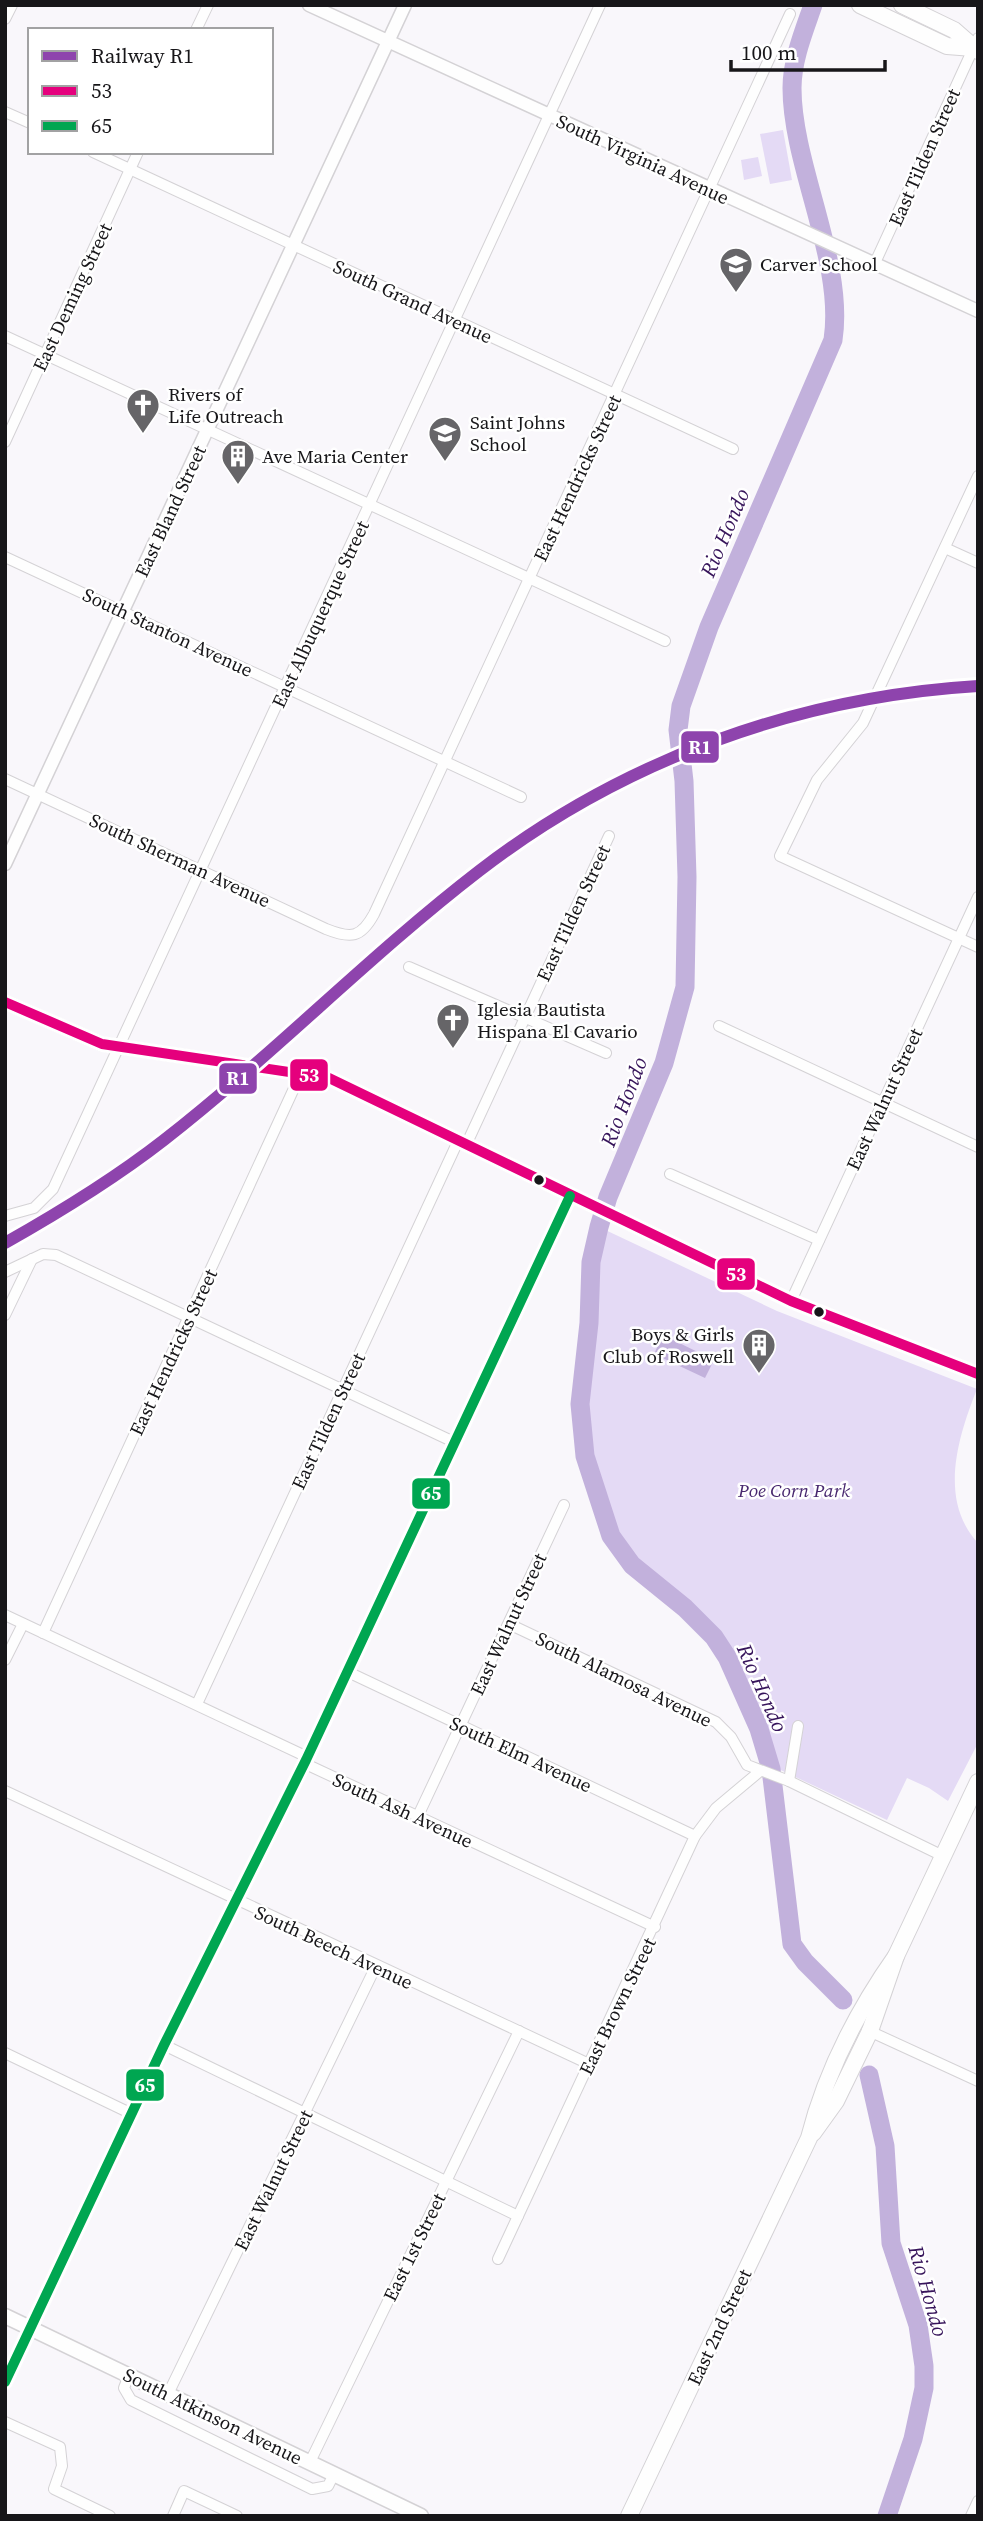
<svg xmlns="http://www.w3.org/2000/svg" width="983" height="2521" viewBox="0 0 983 2521" font-family="'Source Serif 4',serif">
  <rect width="100%" height="100%" fill="#f9f7fb"/>
  <g fill="#e4daf5">
    <polygon points="783,130 792,180 770,184 760,134"/>
    <polygon points="758,157 762,176 744,180 741,160"/>
    <path d="M 599,1227 L 777,1311 L 977,1389 C 958,1437 938,1500 978,1543 L 978,1743 L 948,1801 L 929,1788 L 907,1778 L 887,1820 L 770,1765 C 757,1711 727,1645 686,1608 C 664,1590 639,1575 621,1553 C 594,1519 580,1449 580,1406 C 580,1378 588,1350 589,1322 C 592,1289 591,1259 599,1227 Z"/>
  </g>
  <polygon fill="#c2b1dc" points="663,1335 714,1360 705,1378 654,1354"/>
  <g fill="none" stroke-linecap="round" stroke-linejoin="round">
    <g stroke="#c2b1dc" stroke-width="19">
      <path d="M 813,5 C 804,31 792,60 792,88 C 792,166 845,262 833,340 L 709,627 L 681,706 L 678,730 L 684,781 L 687,877 L 685,987 L 664,1063 L 608,1197 L 599,1227 L 591,1262 L 589,1323 L 580,1404 L 585,1456 L 611,1536 L 632,1565 L 685,1608 L 714,1637 L 727,1657 L 759,1729 L 771,1769 L 792,1944 L 805,1962 L 843,2000"/>
      <polyline points="869,2075 885,2146 891,2243 918,2325 924,2366 924,2388 913,2439 887,2516"/>
    </g>
    <defs>
      <g id="minor">
        <polyline points="5,19 12,5"/>
        <polyline points="196,30 208,5"/>
        <polyline points="5,112 30,123"/>
        <polyline points="93,152 733,449"/>
        <polyline points="874,265 978,38"/>
        <polyline points="5,336 665,641"/>
        <polyline points="5,442 138,152"/>
        <polyline points="978,476 863,723 817,780 780,856 978,947"/>
        <polyline points="945,548 978,563"/>
        <polyline points="5,557 521,797"/>
        <path d="M 5,779 L 326,929 C 351,939 361,938 374,914 L 790,14"/>
        <polyline points="409,967 606,1053"/>
        <polyline points="719,1026 978,1147"/>
        <polyline points="467,1143 609,836"/>
        <polyline points="670,1174 819,1240"/>
        <polyline points="5,1216 34,1208 53,1189 600,5"/>
        <polyline points="5,1272 43,1254 56,1255 456,1443"/>
        <polyline points="791,1301 978,897"/>
        <polyline points="5,1315 32,1259"/>
        <polyline points="5,1615 303,1755 310,1766 655,1927"/>
        <polyline points="509,1624 716,1722 731,1737 747,1765 789,1781 943,1856"/>
        <polyline points="43,1633 302,1071"/>
        <polyline points="5,1660 23,1624"/>
        <polyline points="348,1672 695,1836"/>
        <polyline points="197,1704 459,1139"/>
        <polyline points="789,1781 798,1726"/>
        <polyline points="5,1791 589,2064"/>
        <polyline points="417,1818 564,1505"/>
        <polyline points="867,2030 978,2081"/>
        <polyline points="164,2045 518,2216"/>
        <polyline points="5,2053 132,2114"/>
        <polyline points="498,2259 695,1836 716,1808 759,1772"/>
        <polyline points="129,2375 124,2388 131,2400 312,2489 328,2486 334,2474"/>
        <polyline points="168,2394 376,1966"/>
        <polyline points="5,2422 60,2447 62,2466 54,2489 110,2516"/>
        <polyline points="310,2462 519,2031"/>
        <polyline points="173,2516 184,2491 237,2516"/>
        <polyline points="971,2516 978,2501"/>
      </g>
      <g id="tertiary">
        <polyline points="309,5 978,311"/>
        <polyline points="5,864 405,5"/>
        <polyline points="5,1002 102,1044 329,1078 791,1301 978,1374"/>
        <polyline points="5,2382 164,2045 306,1760 570,1196"/>
      </g>
      <polyline id="secondary" points="5,2316 421,2516"/>
      <g id="primary">
        <polyline points="860,5 947,46 973,48"/>
        <polyline points="902,5 954,30 978,51"/>
        <polyline points="813,2133 836,2101 870,2031 896,1956 978,1782"/>
        <path d="M 629,2516 L 809,2138 C 826,2071 856,2013 896,1956"/>
      </g>
    </defs>
    <use href="#minor" stroke="#d4d2d5" stroke-width="12"/>
    <use href="#tertiary" stroke="#d4d2d5" stroke-width="15"/>
    <use href="#secondary" stroke="#d4d2d5" stroke-width="17"/>
    <use href="#primary" stroke="#d4d2d5" stroke-width="18"/>
    <use href="#minor" stroke="#fefefe" stroke-width="10"/>
    <use href="#tertiary" stroke="#fefefe" stroke-width="12"/>
    <use href="#secondary" stroke="#fefefe" stroke-width="14"/>
    <use href="#primary" stroke="#fefefe" stroke-width="16"/>
    <defs>
      <polyline id="bus-1" points="5,1002 102,1044 329,1078 791,1301 978,1374"/>
      <polyline id="bus-2" points="5,2382 164,2045 306,1760 570,1196"/>
    </defs>
    <use href="#bus-1" stroke="#fff" stroke-width="16"/>
    <use href="#bus-2" stroke="#fff" stroke-width="16"/>
    <use href="#bus-1" stroke="#e5007d" stroke-width="10"/>
    <use href="#bus-2" stroke="#00a651" stroke-width="10"/>
    <defs>
      <path id="rail-1" d="M 5,1243 C 60,1212 114,1179 164,1140 C 273,1055 370,955 479,871 C 623,760 797,697 978,686"/>
    </defs>
    <use href="#rail-1" stroke="#fff" stroke-width="18"/>
    <use href="#rail-1" stroke="#8e44ad" stroke-width="12"/>
  </g>
  <defs>
    <symbol id="school-pin" viewBox="-11 -11 22 30"><path d="M0 17L-7.5 6A9.5 9.5 0 1 1 7.5 6Z" fill="#666568" stroke="#fff"/><path d="M0-5L7-2L0 1L-7-2ZM-4 1L0 2.5L4 1V4Q0 6-4 4Z" fill="#fff"/></symbol>
    <symbol id="church-pin" viewBox="-11 -11 22 30"><path d="M0 17L-7.5 6A9.5 9.5 0 1 1 7.5 6Z" fill="#666568" stroke="#fff"/><path d="M-1.2-6h2.4v3.5h3.3v2.4h-3.3V6h-2.4V-.1h-3.3v-2.4h3.3Z" fill="#fff"/></symbol>
    <symbol id="building-pin" viewBox="-11 -11 22 30"><path d="M0 17L-7.5 6A9.5 9.5 0 1 1 7.5 6Z" fill="#666568" stroke="#fff"/><path d="M-4-6H4V6H1V3H-1V6H-4ZM-2.5-4.3h1.7v1.8h-1.7ZM.8-4.3h1.7v1.8H.8ZM-2.5-1h1.7V.8h-1.7ZM.8-1h1.7V.8H.8Z" fill="#fff"/></symbol>
  </defs>
  <g fill-rule="evenodd">
    <use href="#school-pin" x="717" y="245" width="38" height="52"/>
    <use href="#church-pin" x="124" y="386" width="38" height="52"/>
    <use href="#school-pin" x="426" y="414" width="38" height="52"/>
    <use href="#building-pin" x="219" y="437" width="38" height="52"/>
    <use href="#church-pin" x="434" y="1001" width="38" height="52"/>
    <use href="#building-pin" x="740" y="1326" width="38" height="52"/>
  </g>
  <g fill="#171619" stroke="#fff" stroke-width="2.5">
    <circle cx="539" cy="1180" r="6"/>
    <circle cx="819" cy="1312" r="6"/>
  </g>
  <g text-anchor="middle" stroke-width="5" stroke-linejoin="round" paint-order="stroke">
    <g font-size="19" fill="#171619" stroke="#fff">
      <text transform="translate(924 157) rotate(-66)" y="7">East Tilden Street</text>
      <text transform="translate(643 159) rotate(25)" y="7">South Virginia Avenue</text>
      <text transform="translate(72 297) rotate(-65)" y="7">East Deming Street</text>
      <text transform="translate(413 301) rotate(25)" y="7">South Grand Avenue</text>
      <text transform="translate(577 478) rotate(-65)" y="7">East Hendricks Street</text>
      <text transform="translate(170 511) rotate(-65)" y="7">East Bland Street</text>
      <text transform="translate(320 614) rotate(-65)" y="7">East Albuquerque Street</text>
      <text transform="translate(168 632) rotate(25)" y="7">South Stanton Avenue</text>
      <text transform="translate(180 860) rotate(25)" y="7">South Sherman Avenue</text>
      <text transform="translate(573 913) rotate(-65)" y="7">East Tilden Street</text>
      <text transform="translate(884 1099) rotate(-65)" y="7">East Walnut Street</text>
      <text transform="translate(173 1352) rotate(-65)" y="7">East Hendricks Street</text>
      <text transform="translate(328 1421) rotate(-65)" y="7">East Tilden Street</text>
      <text transform="translate(508 1624) rotate(-65)" y="7">East Walnut Street</text>
      <text transform="translate(624 1679) rotate(26)" y="7">South Alamosa Avenue</text>
      <text transform="translate(521 1754) rotate(25)" y="7">South Elm Avenue</text>
      <text transform="translate(403 1810) rotate(25)" y="7">South Ash Avenue</text>
      <text transform="translate(334 1947) rotate(25)" y="7">South Beech Avenue</text>
      <text transform="translate(617 2006) rotate(-64)" y="7">East Brown Street</text>
      <text transform="translate(273 2180) rotate(-64)" y="7">East Walnut Street</text>
      <text transform="translate(414 2247) rotate(-64)" y="7">East 1st Street</text>
      <text transform="translate(719 2327) rotate(-65)" y="7">East 2nd Street</text>
      <text transform="translate(213 2416) rotate(26)" y="7">South Atkinson Avenue</text>
    </g>
    <g font-size="19" fill="#171619" stroke="#fff" text-anchor="start">
      <text x="760" y="271">Carver School</text>
      <text x="168" y="401">Rivers of<tspan x="168" dy="22">Life Outreach</tspan></text>
      <text x="470" y="429">Saint Johns<tspan x="470" dy="22">School</tspan></text>
      <text x="262" y="463">Ave Maria Center</text>
      <text x="477" y="1016">Iglesia Bautista<tspan x="477" dy="22">Hispana El Cavario</tspan></text>
      <text x="734" y="1341" text-anchor="end">Boys &amp; Girls<tspan x="734" dy="22">Club of Roswell</tspan></text>
    </g>
    <g font-size="19" font-style="italic" fill="#48286f" stroke="#fff">
      <text x="794" y="1497">Poe Corn Park</text>
    </g>
    <g font-size="21" font-style="italic" fill="#37155b" stroke="#fff">
      <text transform="translate(725 533) rotate(-67)" y="7">Rio Hondo</text>
      <text transform="translate(624 1102) rotate(-69)" y="7">Rio Hondo</text>
      <text transform="translate(762 1688) rotate(66)" y="7">Rio Hondo</text>
      <text transform="translate(928 2291) rotate(74)" y="7">Rio Hondo</text>
    </g>
  </g>
  <g stroke="#fff" stroke-width="2.5">
    <rect x="680" y="730" width="40" height="34" rx="7" fill="#8e44ad"/>
    <rect x="289" y="1058" width="40" height="34" rx="7" fill="#e5007d"/>
    <rect x="218" y="1062" width="40" height="33" rx="7" fill="#8e44ad"/>
    <rect x="716" y="1257" width="40" height="34" rx="7" fill="#e5007d"/>
    <rect x="411" y="1477" width="40" height="33" rx="7" fill="#00a651"/>
    <rect x="125" y="2068" width="40" height="34" rx="7" fill="#00a651"/>
  </g>
  <g font-size="19" text-anchor="middle" font-weight="bold" fill="#fff">
    <text x="700" y="754">R1</text>
    <text x="309" y="1082">53</text>
    <text x="238" y="1085">R1</text>
    <text x="736" y="1281">53</text>
    <text x="431" y="1500">65</text>
    <text x="145" y="2092">65</text>
  </g>
  <rect width="983" height="2521" fill="none" stroke="#171619" stroke-width="14"/>
  <rect x="28" y="28" width="245" height="126" fill="#ffffff" stroke="#a2a2a3" stroke-width="2"/>
  <rect x="42" y="51" width="35" height="10" fill="#8e44ad" stroke="#a2a2a3" stroke-width="2"/>
  <text x="91" y="63" font-size="21" fill="#171619">Railway R1</text>
  <rect x="42" y="86" width="35" height="10" fill="#e5007d" stroke="#a2a2a3" stroke-width="2"/>
  <text x="91" y="98" font-size="21" fill="#171619">53</text>
  <rect x="42" y="121" width="35" height="10" fill="#00a651" stroke="#a2a2a3" stroke-width="2"/>
  <text x="91" y="133" font-size="21" fill="#171619">65</text>
  <path d="M731 60v10h154v-10" fill="none" stroke="#171619" stroke-width="3.5"/>
  <text x="741" y="60" font-size="21" fill="#171619" stroke="#ffffff" stroke-width="5" paint-order="stroke">100 m</text>
</svg>
